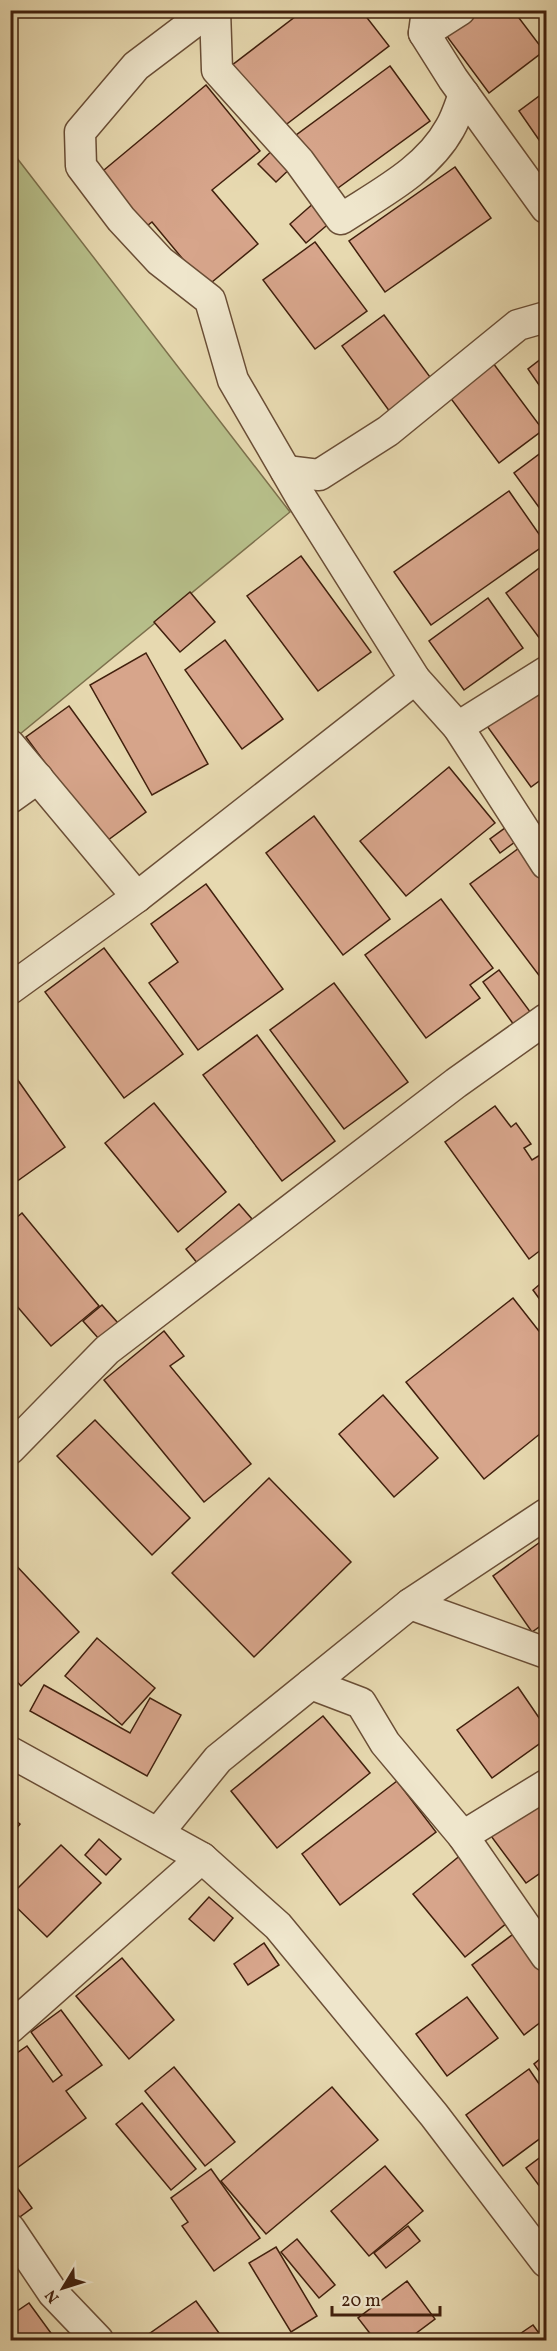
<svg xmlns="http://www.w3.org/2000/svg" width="557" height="2351" viewBox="0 0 557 2351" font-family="Vollkorn,serif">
  <rect width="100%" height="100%" fill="#e7d9b0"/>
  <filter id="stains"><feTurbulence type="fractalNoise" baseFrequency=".00333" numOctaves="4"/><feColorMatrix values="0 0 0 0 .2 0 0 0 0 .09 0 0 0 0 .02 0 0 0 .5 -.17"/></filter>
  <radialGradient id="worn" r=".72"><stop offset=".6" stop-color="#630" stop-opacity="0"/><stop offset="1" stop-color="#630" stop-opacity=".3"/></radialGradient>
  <polygon fill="#b7bf8a" stroke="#7c704c" stroke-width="1.5" points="10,149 290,512 20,734 10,723"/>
  <g fill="#d7a58b" stroke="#41200d" stroke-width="1.5">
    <polygon points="304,10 361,10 389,46 275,133 227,69"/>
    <polygon points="478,10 513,10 544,51 489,93 446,35"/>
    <polygon points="390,66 430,121 327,196 288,141"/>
    <polygon points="206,85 260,151 212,190 258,244 206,287 152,222 143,229 98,175"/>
    <polygon points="546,91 546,150 519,111"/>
    <polygon points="279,144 296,163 276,182 258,164"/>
    <polygon points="455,167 491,218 385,292 349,241"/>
    <polygon points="315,202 332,221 306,243 290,224"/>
    <polygon points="315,242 367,311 315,349 263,280"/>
    <polygon points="384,315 433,381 390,412 342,346"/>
    <polygon points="546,355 546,395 528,369"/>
    <polygon points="490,359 543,430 499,463 446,392"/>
    <polygon points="546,449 546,517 514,473"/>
    <polygon points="509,491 546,544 431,625 394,572"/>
    <polygon points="301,556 371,652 318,691 247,596"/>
    <polygon points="546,563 546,647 506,593"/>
    <polygon points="190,592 215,622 180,652 154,622"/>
    <polygon points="488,598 523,648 464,690 429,641"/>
    <polygon points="225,640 283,719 242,749 185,670"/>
    <polygon points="146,653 208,764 152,795 90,685"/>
    <polygon points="546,688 546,776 531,787 487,726"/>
    <polygon points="69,706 146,812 104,843 26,737"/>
    <polygon points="449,767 495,823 406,896 360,841"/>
    <polygon points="314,816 390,919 343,955 266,853"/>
    <polygon points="513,822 523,836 500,853 490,839"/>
    <polygon points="519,848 546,885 546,974 541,978 470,884"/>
    <polygon points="206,884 283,989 198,1050 149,983 178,962 151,924"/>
    <polygon points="441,899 493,968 470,985 480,998 426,1038 365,955"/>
    <polygon points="104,948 183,1054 124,1098 45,992"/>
    <polygon points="499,970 531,1013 514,1025 483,982"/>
    <polygon points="334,983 408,1082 344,1129 270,1030"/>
    <polygon points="257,1035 335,1141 282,1181 203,1075"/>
    <polygon points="10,1069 65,1147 16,1182 10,1173"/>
    <polygon points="154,1103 226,1192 178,1232 105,1143"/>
    <polygon points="495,1106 511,1127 516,1123 531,1144 524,1148 532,1160 540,1155 546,1163 546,1246 529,1259 445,1142"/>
    <polygon points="239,1204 252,1219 198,1264 186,1249"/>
    <polygon points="22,1213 99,1306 51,1346 10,1298 10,1223"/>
    <polygon points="546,1279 546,1308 533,1290"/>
    <polygon points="513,1298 546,1340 546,1429 484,1479 406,1382"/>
    <polygon points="102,1305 118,1323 99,1339 83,1321"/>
    <polygon points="164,1331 184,1356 170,1366 251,1464 204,1502 104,1380"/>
    <polygon points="383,1395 438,1458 394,1497 339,1434"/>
    <polygon points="95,1420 190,1518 152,1555 57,1456"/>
    <polygon points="269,1478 351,1562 254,1657 172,1573"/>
    <polygon points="543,1540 546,1545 546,1622 532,1632 493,1576"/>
    <polygon points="10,1559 79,1632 21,1686 10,1674"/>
    <polygon points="97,1638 155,1688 122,1725 65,1676"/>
    <polygon points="44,1685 130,1733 150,1698 181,1715 147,1776 30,1711"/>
    <polygon points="518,1687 546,1728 546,1739 492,1778 457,1730"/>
    <polygon points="323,1716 370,1773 277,1848 231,1791"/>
    <polygon points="397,1781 436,1832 340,1905 302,1854"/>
    <polygon points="546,1796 546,1869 526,1883 491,1836"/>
    <polygon points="10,1816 20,1824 10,1836"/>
    <polygon points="99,1839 121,1859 106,1875 85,1855"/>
    <polygon points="61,1845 101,1883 47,1937 10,1901 10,1896"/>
    <polygon points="462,1854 513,1918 465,1957 413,1894"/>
    <polygon points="209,1897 233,1918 214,1941 189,1919"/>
    <polygon points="516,1932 546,1974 546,2018 524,2035 472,1965"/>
    <polygon points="264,1943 279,1965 248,1985 234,1964"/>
    <polygon points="122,1958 174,2020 129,2059 76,1996"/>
    <polygon points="467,1997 498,2038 447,2076 416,2034"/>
    <polygon points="61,2010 102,2065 66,2091 86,2118 10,2173 10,2058 27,2046 53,2082 62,2075 31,2032"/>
    <polygon points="546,2054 546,2081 534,2064"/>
    <polygon points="174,2067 235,2142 205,2166 145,2091"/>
    <polygon points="529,2069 546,2094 546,2134 503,2166 466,2115"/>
    <polygon points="332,2087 378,2140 266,2234 221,2181"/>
    <polygon points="142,2103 196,2169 171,2190 116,2124"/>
    <polygon points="546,2153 546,2195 526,2168"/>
    <polygon points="385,2166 423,2211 369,2256 331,2211"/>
    <polygon points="211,2169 260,2238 214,2271 182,2226 188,2222 171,2198"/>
    <polygon points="13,2182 32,2208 17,2219 10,2211 10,2184"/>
    <polygon points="408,2226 420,2241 386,2268 374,2253"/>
    <polygon points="297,2239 335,2285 319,2298 281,2252"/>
    <polygon points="276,2247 317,2316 291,2332 249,2263"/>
    <polygon points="407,2281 435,2319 407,2340 375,2340 358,2318"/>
    <polygon points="196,2301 224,2340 149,2340 146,2336"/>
    <polygon points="29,2303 56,2340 10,2340 10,2316"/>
    <polygon points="533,2325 544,2340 511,2340"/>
  </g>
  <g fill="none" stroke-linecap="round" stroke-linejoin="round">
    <defs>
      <g id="street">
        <polyline points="210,10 136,66 80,132 81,166 121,219 160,261 210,300 233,380 302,499 415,679 458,727 546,864"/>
        <path d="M 215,10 L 217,70 L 299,161 L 341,219 C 379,194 427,170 450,128 C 456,118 460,105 464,94"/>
        <polyline points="427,10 424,33 453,79 546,208"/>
        <polyline points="424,33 460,10"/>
        <polyline points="286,471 319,475 388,431 518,325 546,317"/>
        <polyline points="458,727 546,672"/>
        <polyline points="10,745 137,897"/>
        <polyline points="10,798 38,778"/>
        <polyline points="10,989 137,897 415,679"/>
        <polyline points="10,1449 107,1350 456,1083 546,1019"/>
        <polyline points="410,1604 546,1653"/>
        <polyline points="311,1684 361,1703 385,1743 463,1836 546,1956"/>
        <polyline points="10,1752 202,1858 278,1926 434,2115 546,2262"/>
        <polyline points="158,1833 218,1759 410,1604 546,1514"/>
        <polyline points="463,1836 546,1785"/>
        <polyline points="10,2028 202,1858"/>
        <polyline points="10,2229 53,2293 98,2340"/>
      </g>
    </defs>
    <use href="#street" stroke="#6a4e36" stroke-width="33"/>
    <use href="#street" stroke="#efe6cc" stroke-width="30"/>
  </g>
  <rect width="557" height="2351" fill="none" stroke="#e7d9b0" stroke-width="36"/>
  <rect x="12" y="12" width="533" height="2327" fill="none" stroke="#41200d" stroke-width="3"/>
  <rect x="18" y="18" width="521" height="2315" fill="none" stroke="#41200d" stroke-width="1.5"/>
  <g transform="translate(63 2288) rotate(232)" stroke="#efe6cc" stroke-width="4.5" paint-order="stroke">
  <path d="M0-4.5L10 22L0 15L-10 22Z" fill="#41200d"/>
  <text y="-9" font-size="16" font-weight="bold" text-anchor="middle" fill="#41200d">N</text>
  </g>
  <path d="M332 2306v9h108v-9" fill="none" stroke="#41200d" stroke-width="3"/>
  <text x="341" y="2306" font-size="18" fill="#41200d" stroke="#efe6cc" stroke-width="4.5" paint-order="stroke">20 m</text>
  <rect width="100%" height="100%" filter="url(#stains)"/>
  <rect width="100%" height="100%" fill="url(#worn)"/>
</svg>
